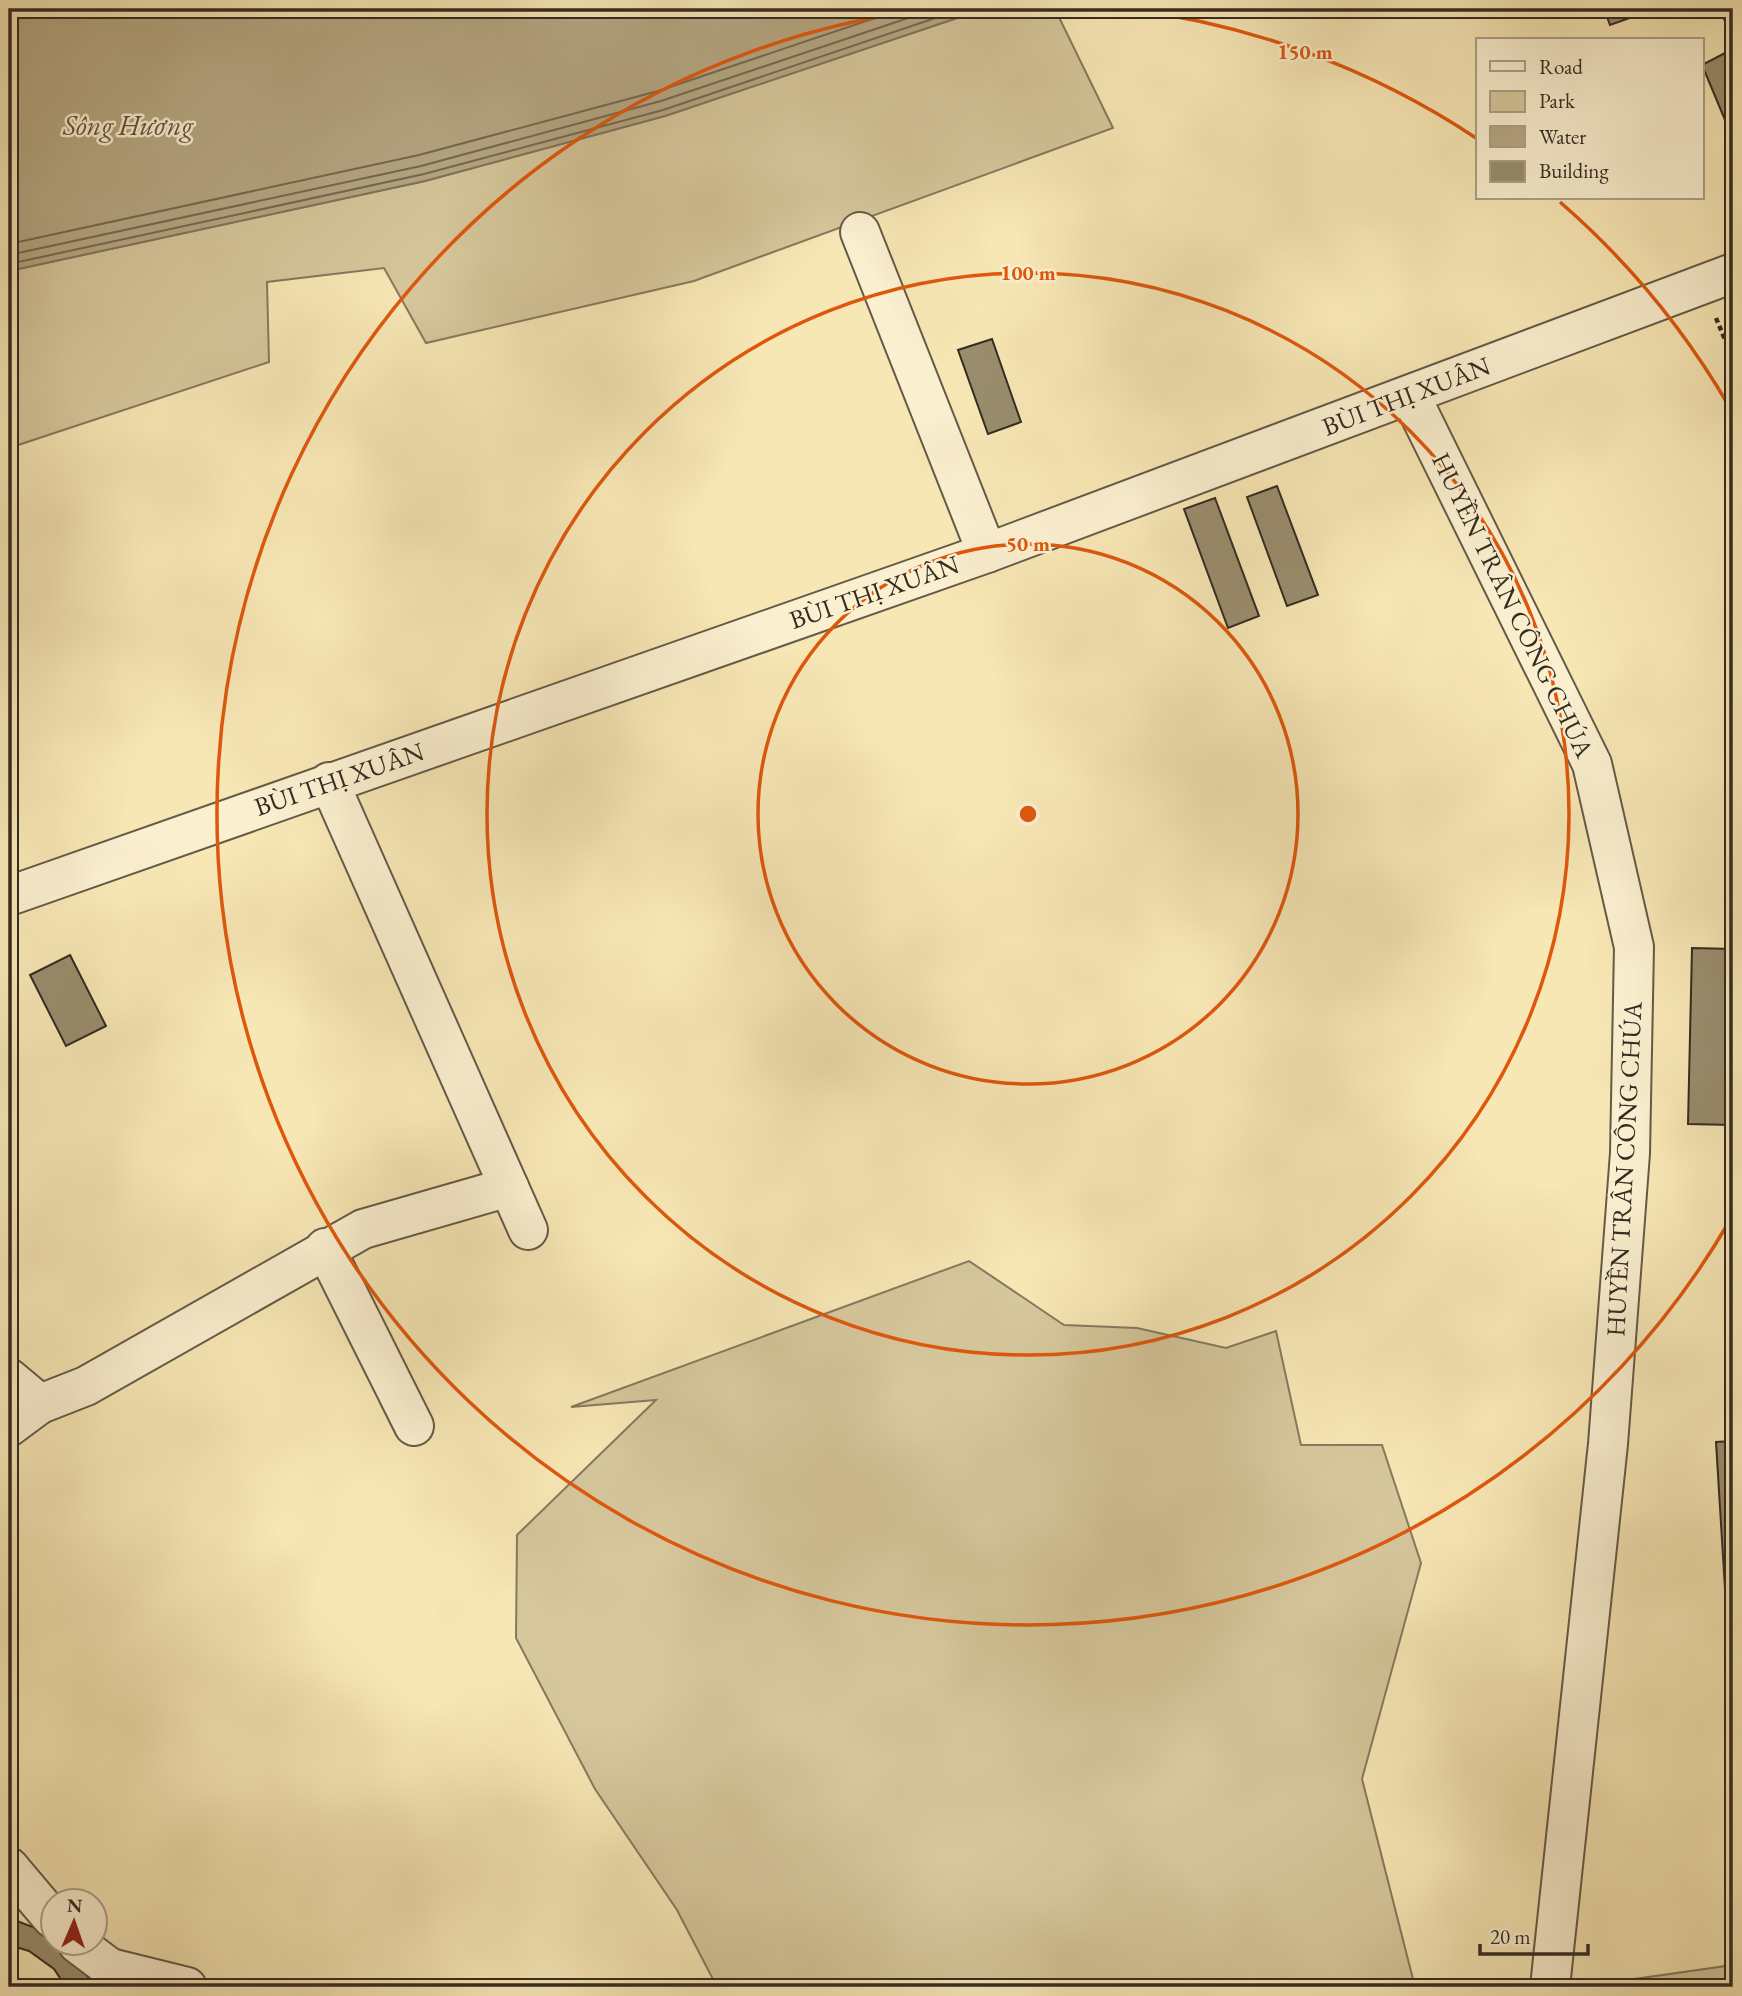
<svg xmlns="http://www.w3.org/2000/svg" width="1742" height="1996" viewBox="0 0 1742 1996" font-family="'EB Garamond',serif">
  <rect width="100%" height="100%" fill="#f7e7b5"/>
  <filter id="stains"><feTurbulence type="fractalNoise" baseFrequency=".00286" numOctaves="4"/><feColorMatrix values="0 0 0 0 .2 0 0 0 0 .09 0 0 0 0 .02 0 0 0 .5 -.17"/></filter>
  <radialGradient id="worn" r=".72"><stop offset=".6" stop-color="#630" stop-opacity="0"/><stop offset="1" stop-color="#630" stop-opacity=".3"/></radialGradient>
  <g fill="#d6c79c" stroke="#85795f" stroke-width="2">
    <polygon points="984,9 1055,9 1113,128 694,281 426,343 384,268 267,282 269,362 9,448 9,271 425,181 665,116"/>
    <polygon points="969,1261 1064,1325 1137,1328 1226,1348 1276,1331 1301,1445 1382,1445 1421,1563 1362,1779 1415,1987 717,1987 677,1910 595,1789 516,1638 517,1535 656,1400 571,1407"/>
    <polygon points="1733,1965 1733,1987 1578,1987"/>
  </g>
  <polygon fill="#b5a783" stroke="#81755c" stroke-width="2" points="9,9 984,9 665,116 425,181 9,271"/>
  <g fill="none" stroke-linecap="round" stroke-linejoin="round">
    <g stroke="#746952" stroke-width="2">
      <polyline points="9,244 419,155 658,91 902,9"/>
      <polyline points="9,255 421,166 661,101 935,9"/>
      <polyline points="9,264 424,174 663,110 962,9"/>
    </g>
  </g>
  <g fill="#998d6e" stroke="#342b22" stroke-width="2">
    <polygon points="1604,9 1652,9 1652,10 1610,25"/>
    <polygon points="1714,9 1733,9 1733,10 1717,17"/>
    <polygon points="1733,14 1733,36 1724,19"/>
    <polygon points="1727,52 1733,66 1733,139 1702,65"/>
    <polygon points="992,339 1021,422 988,434 958,350"/>
    <polygon points="1277,486 1318,595 1287,606 1247,497"/>
    <polygon points="1215,498 1259,616 1228,628 1184,509"/>
    <polygon points="1692,948 1733,949 1733,1125 1688,1124"/>
    <polygon points="70,955 106,1026 66,1046 30,975"/>
    <polygon points="1733,1441 1733,1622 1727,1622 1716,1442"/>
    <polygon points="9,1918 46,1932 52,1938 52,1944 60,1944 75,1956 94,1987 66,1987 54,1969 29,1951 9,1945"/>
  </g>
  <g fill="none" stroke-linecap="round" stroke-linejoin="round">
    <defs>
      <g id="minor">
        <polyline points="860,232 987,553"/>
        <polyline points="329,782 528,1230"/>
        <polyline points="325,1248 414,1426"/>
        <polyline points="9,1378 40,1404 86,1386 363,1229 509,1187"/>
        <polyline points="9,1427 40,1404"/>
        <polyline points="9,1867 52,1918"/>
        <polyline points="78,1944 110,1968 187,1987"/>
      </g>
      <g id="tertiary">
        <polyline points="1410,395 1592,764 1634,947 1630,1153 1608,1444 1550,1987"/>
        <polyline points="9,896 987,553 1733,273"/>
      </g>
    </defs>
    <use href="#minor" stroke="#655a47" stroke-width="42"/>
    <use href="#tertiary" stroke="#655a47" stroke-width="42"/>
    <polyline stroke="#342b22" stroke-width="4.5" stroke-dasharray="5 3.5" stroke-linecap="butt" points="1716,318 1733,359"/>
    <use href="#minor" stroke="#faefcf" stroke-width="38"/>
    <use href="#tertiary" stroke="#faefcf" stroke-width="38"/>
  </g>
  <g fill="none" stroke="#df570d" stroke-width="3.5">
    <circle cx="1028" cy="814" r="270"/>
    <circle cx="1028" cy="814" r="541"/>
    <path d="M1730 1220A811 811 0 1 1 929 9M1127 9A811 811 0 0 1 1476 138M1560 202A811 811 0 0 1 1730 408"/>
  </g>
  <g text-anchor="middle" stroke-width="5" stroke-linejoin="round" paint-order="stroke">
    <g font-size="26" fill="#342b22" stroke="#faefcf">
      <text transform="translate(1406 396) rotate(-21)" y="9">BÙI THỊ XUÂN</text>
      <text transform="translate(874 592) rotate(-19)" y="9">BÙI THỊ XUÂN</text>
      <text transform="translate(1513 605) rotate(64)" y="9">HUYỀN TRÂN CÔNG CHÚA</text>
      <text transform="translate(339 779) rotate(-19)" y="9">BÙI THỊ XUÂN</text>
      <text transform="translate(1624 1169) rotate(-87)" y="9">HUYỀN TRÂN CÔNG CHÚA</text>
    </g>
    <g font-size="28" font-style="italic" fill="#5b503f" stroke="#faefcf">
      <text x="128" y="135">Sông Hương</text>
    </g>
  </g>
  <circle cx="1028" cy="814" r="10" fill="#df570d" stroke="#faefcf" stroke-width="3.5"/>
  <g font-size="21" text-anchor="middle" font-weight="bold" fill="#df570d" stroke="#faefcf" stroke-width="5" stroke-linejoin="round" paint-order="stroke">
    <text x="1305" y="59">150 m</text>
    <text x="1028" y="280">100 m</text>
    <text x="1028" y="551">50 m</text>
  </g>
  <rect width="1742" height="1996" fill="none" stroke="#f7e7b5" stroke-width="35"/>
  <rect x="10" y="10" width="1721" height="1975" fill="none" stroke="#342b22" stroke-width="3.5"/>
  <rect x="18" y="18" width="1707" height="1961" fill="none" stroke="#342b22" stroke-width="2"/>
  <rect x="1476" y="38" width="228" height="161" fill="#faefcf" stroke="#aba18a" stroke-width="2"/>
  <rect x="1490" y="61" width="35" height="10" fill="#faefcf" stroke="#aba18a" stroke-width="2"/>
  <text x="1539" y="74" font-size="21" fill="#342b22">Road</text>
  <rect x="1490" y="91" width="35" height="21" fill="#d6c79c" stroke="#aba18a" stroke-width="2"/>
  <text x="1539" y="108" font-size="21" fill="#342b22">Park</text>
  <rect x="1490" y="126" width="35" height="21" fill="#b5a783" stroke="#aba18a" stroke-width="2"/>
  <text x="1539" y="144" font-size="21" fill="#342b22">Water</text>
  <rect x="1490" y="161" width="35" height="21" fill="#998d6e" stroke="#aba18a" stroke-width="2"/>
  <text x="1539" y="178" font-size="21" fill="#342b22">Building</text>
  <g transform="translate(74 1922) rotate(2)"><circle r="33" fill="#faefcf" stroke="#aba18a" stroke-width="2"/>
  <path d="M0-5L12 26L0 18L-12 26Z" fill="#8f2418"/>
  <text y="-10" font-size="19" font-weight="bold" text-anchor="middle" fill="#342b22">N</text>
  </g>
  <path d="M1480 1944v10h108v-10" fill="none" stroke="#342b22" stroke-width="3.5"/>
  <text x="1490" y="1944" font-size="21" fill="#342b22" stroke="#faefcf" stroke-width="5" paint-order="stroke">20 m</text>
  <rect width="100%" height="100%" filter="url(#stains)"/>
  <rect width="100%" height="100%" fill="url(#worn)"/>
</svg>
